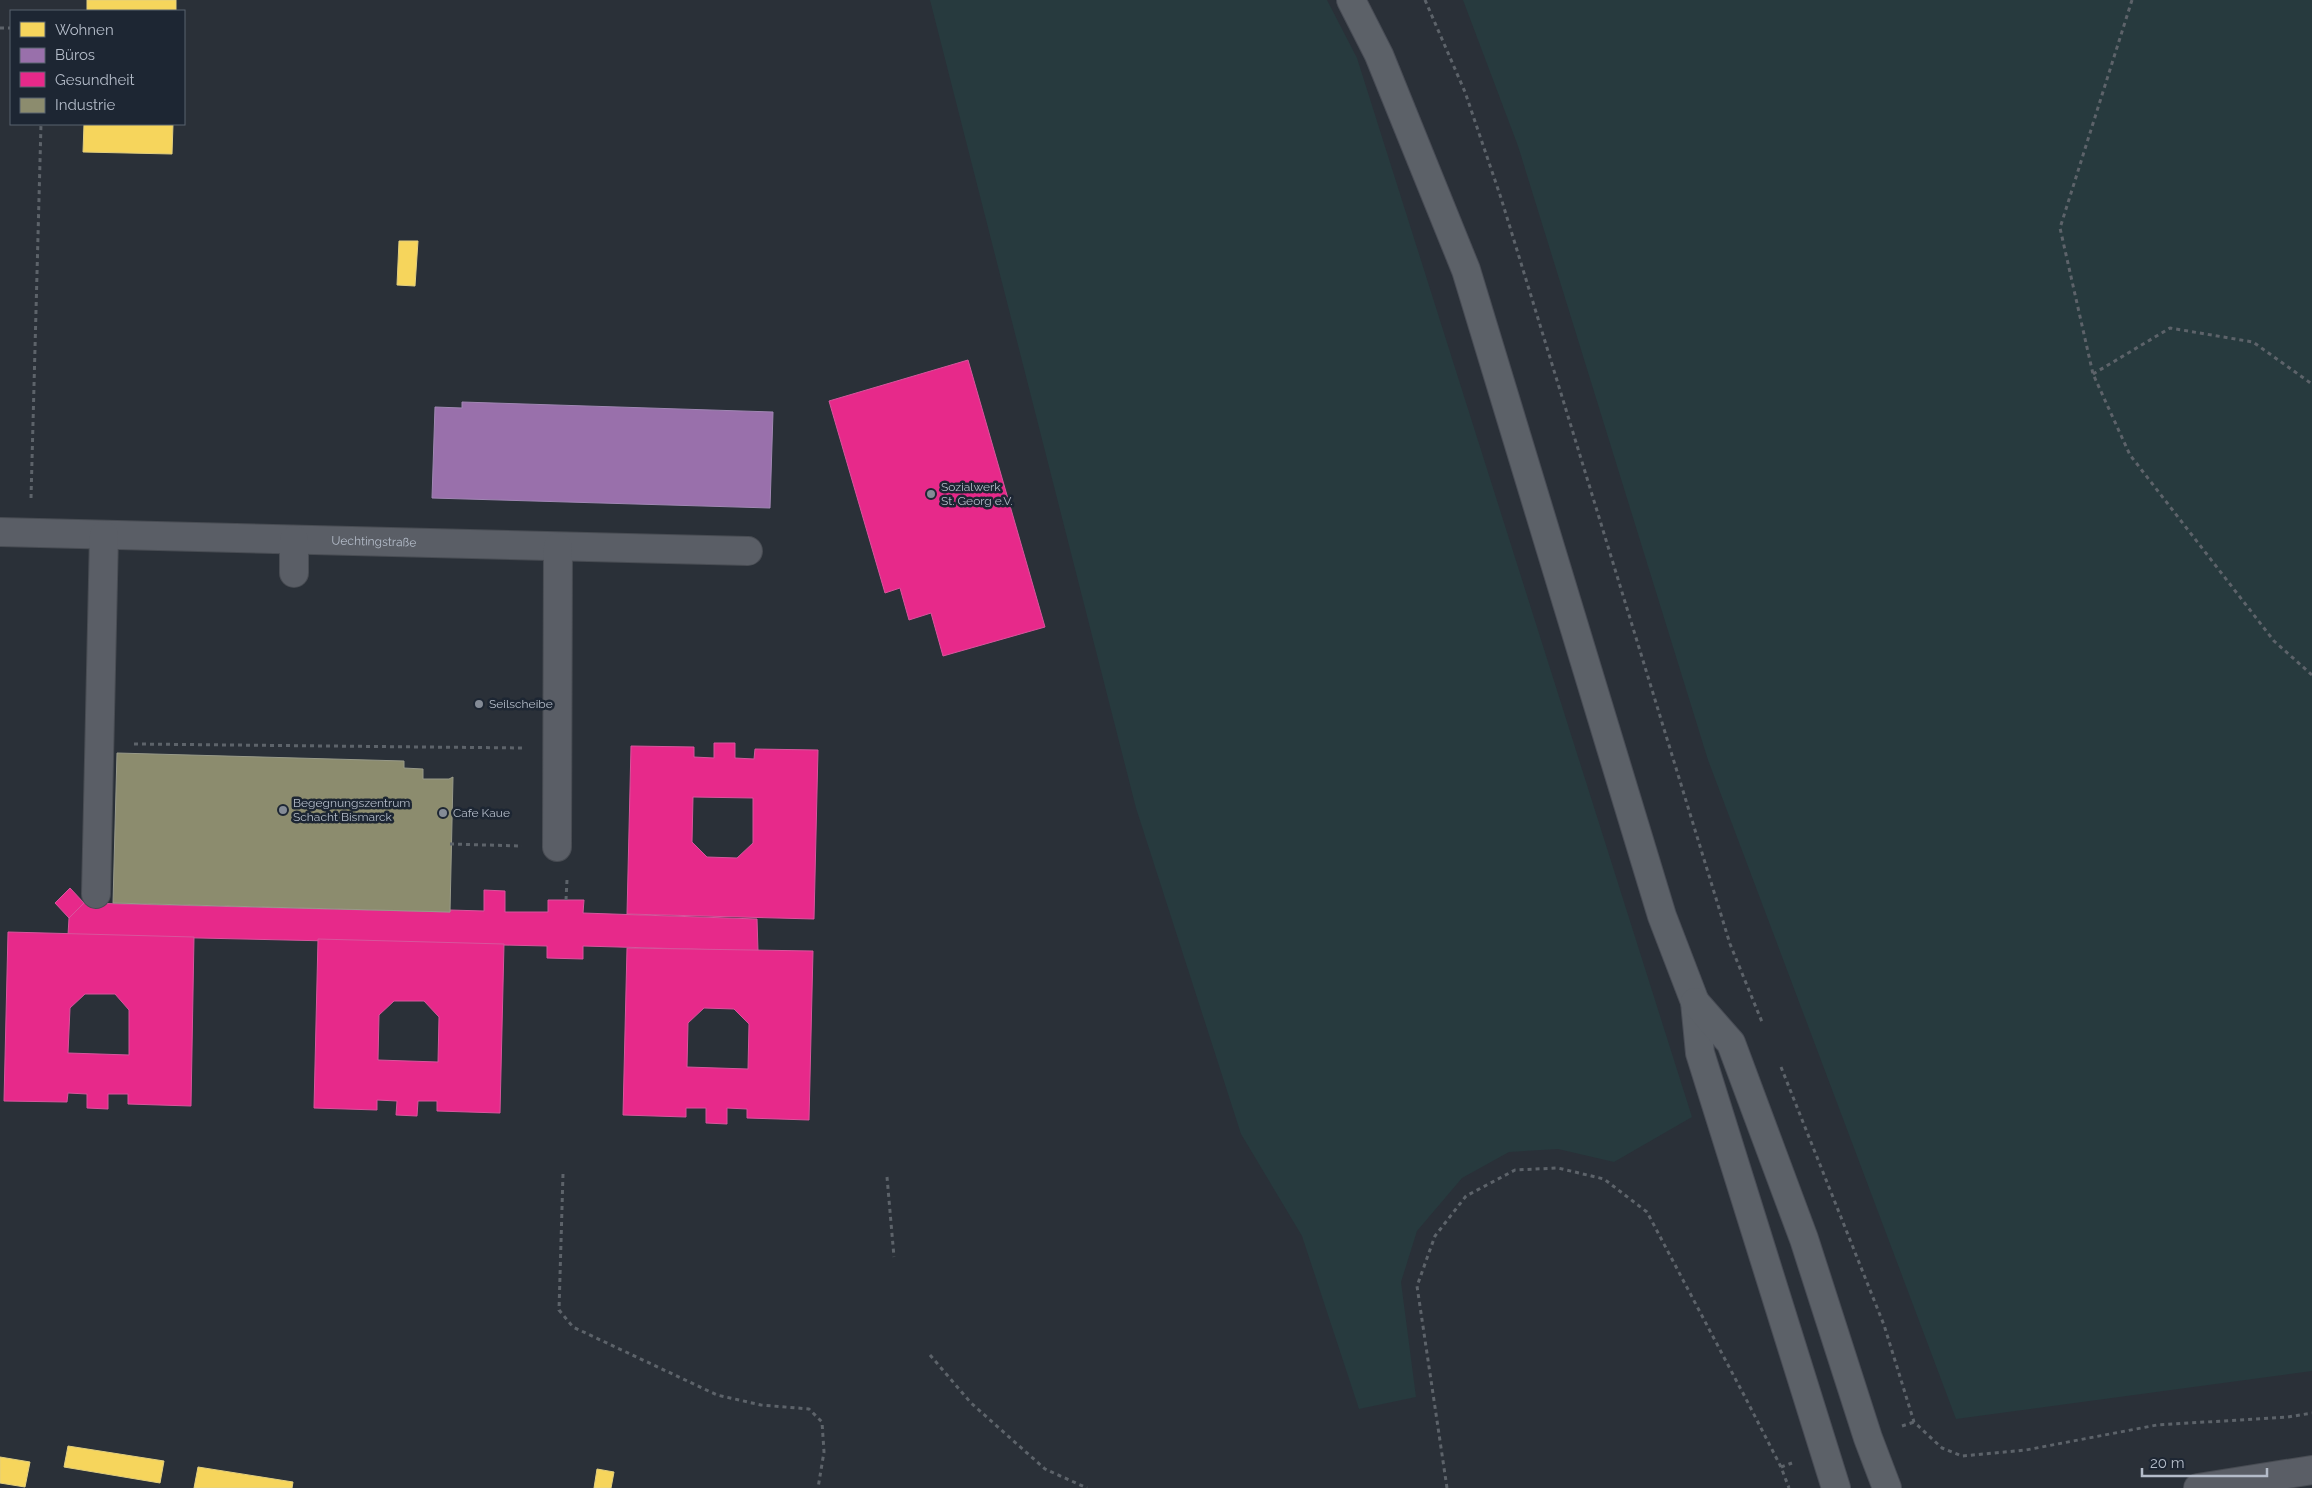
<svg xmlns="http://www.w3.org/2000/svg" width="2312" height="1488" viewBox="0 0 2312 1488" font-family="Raleway,sans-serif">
  <rect width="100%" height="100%" fill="#2a3038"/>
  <g fill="#273a3e">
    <polygon points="930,0 1327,0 1357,58 1692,1117 1614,1162 1558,1149 1509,1152 1462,1178 1417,1231 1401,1282 1416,1397 1359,1409 1302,1236 1241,1134 1136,808"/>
    <polygon points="1463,0 2312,0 2312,1371 1956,1419 1708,760 1518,146"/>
  </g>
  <g fill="#f6d55c" stroke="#e2ce7d">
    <rect x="87" y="0" width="89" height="11"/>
    <polygon points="84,124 173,124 172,154 83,152"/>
    <polygon points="399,241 418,241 415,286 397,285"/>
    <polygon points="68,1446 164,1461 160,1483 64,1467"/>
    <polygon points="0,1457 30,1462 25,1487 0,1483"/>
    <polygon points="198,1467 293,1482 292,1488 194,1488"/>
    <polygon points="597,1469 614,1472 611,1488 594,1488"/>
  </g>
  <polygon fill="#9970ab" stroke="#a187b4" points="462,402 773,412 770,508 432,498 435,407 462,408"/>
  <g fill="#e7298a" stroke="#d8559d" fill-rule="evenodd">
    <polygon points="968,360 1045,627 943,656 931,613 909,620 900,588 885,593 829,401"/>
    <path d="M 714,743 L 735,743 L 735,758 L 754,759 L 755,749 L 818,750 L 814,919 L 627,914 L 631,746 L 694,747 L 694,757 L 714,758 ZM 693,797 L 753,798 L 753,843 L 737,858 L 707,857 L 692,842 Z"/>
    <polygon points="70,888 84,903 69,918 55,903"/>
    <polygon points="484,890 505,891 505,912 548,912 548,900 584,900 583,913 757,919 758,951 583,946 583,959 547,958 547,946 68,935 69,918 84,903 450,912 450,910 484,911"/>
    <path d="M 8,932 L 194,937 L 191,1106 L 128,1104 L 128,1094 L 108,1094 L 108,1109 L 87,1108 L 87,1094 L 68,1093 L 67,1102 L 4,1101 ZM 85,994 L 115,994 L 129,1010 L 129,1055 L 68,1053 L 70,1008 Z"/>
    <path d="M 318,939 L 504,944 L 500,1113 L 437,1111 L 437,1101 L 418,1101 L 417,1116 L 396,1115 L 397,1101 L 377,1100 L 377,1110 L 314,1108 ZM 394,1001 L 424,1001 L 439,1017 L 438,1062 L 378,1060 L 379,1015 Z"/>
    <path d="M 627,948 L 813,951 L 809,1120 L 747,1118 L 747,1109 L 727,1108 L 727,1124 L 706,1123 L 706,1108 L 686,1108 L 686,1117 L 623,1115 ZM 704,1008 L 734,1009 L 749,1024 L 748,1069 L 687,1067 L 688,1023 Z"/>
  </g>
  <polygon fill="#8c8c6e" stroke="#989a89" points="117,753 404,761 404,768 423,769 423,779 449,779 453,777 450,912 113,903"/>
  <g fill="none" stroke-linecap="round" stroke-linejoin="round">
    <defs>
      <g id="minor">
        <path id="s1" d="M 0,532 L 748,551"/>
        <polyline points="294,540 294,573"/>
        <polyline points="557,847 558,547"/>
        <polyline points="96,894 104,535"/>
        <polyline points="2198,1488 2312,1470"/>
      </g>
      <g id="major">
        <polyline points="1351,0 1379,55 1466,270 1662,916 1695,1002 1700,1053 1836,1488"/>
        <polyline points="1695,1002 1731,1043 1804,1239 1868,1438 1887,1488"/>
      </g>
    </defs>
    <use href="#minor" stroke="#484c53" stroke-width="30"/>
    <use href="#major" stroke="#484c55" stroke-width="30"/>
    <g stroke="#5d636a" stroke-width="3" stroke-dasharray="4 4" stroke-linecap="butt">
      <polyline points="1425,0 1465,92 1501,198 1730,944 1762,1022"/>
      <polyline points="2132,0 2060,228 2093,374 2130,455 2274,641 2312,675"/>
      <polyline points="0,28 11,28"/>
      <polyline points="2093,374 2170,328 2253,342 2312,384"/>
      <polyline points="31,498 41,124"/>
      <polyline points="134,744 523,748"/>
      <polyline points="450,844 522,846"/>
      <polyline points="566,900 567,880"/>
      <polyline points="1781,1067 1884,1325 1914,1422 1942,1448 1962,1456 2026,1450 2157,1425 2288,1417 2312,1413"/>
      <polyline points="563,1174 559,1310 573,1327 717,1395 761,1405 809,1409 822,1422 824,1452 818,1488"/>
      <polyline points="887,1177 894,1257"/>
      <polyline points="930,1355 971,1403 1045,1469 1087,1488"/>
      <polyline points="1902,1426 1914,1422"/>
      <polyline points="1781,1467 1792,1463"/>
      <polyline points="1447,1488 1417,1286 1435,1236 1466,1196 1515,1170 1558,1168 1604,1179 1647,1212 1745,1397 1781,1467 1789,1488"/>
    </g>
    <use href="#minor" stroke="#5a5e66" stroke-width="28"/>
    <use href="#major" stroke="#5c6168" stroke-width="28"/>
  </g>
  <g fill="#848b96" stroke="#1d2633" stroke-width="2">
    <circle cx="931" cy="494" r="5"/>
    <circle cx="479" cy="704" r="5"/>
    <circle cx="283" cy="810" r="5"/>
    <circle cx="443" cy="813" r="5"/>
  </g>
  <g text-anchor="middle" stroke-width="5" stroke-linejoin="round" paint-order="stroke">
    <g font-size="12" fill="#b4bcc9" stroke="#1d2633" text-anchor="start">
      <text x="941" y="491">Sozialwerk<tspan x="941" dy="14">St. Georg e.V.</tspan></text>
      <text x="489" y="708">Seilscheibe</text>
      <text x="293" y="807">Begegnungszentrum<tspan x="293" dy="14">Schacht Bismarck</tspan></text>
      <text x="453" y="817">Cafe Kaue</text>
    </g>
    <g font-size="12" fill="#b4bcc9" stroke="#1d2633">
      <text dy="4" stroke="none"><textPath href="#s1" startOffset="374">Uechtingstraße</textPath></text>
    </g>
  </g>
  <rect x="10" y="10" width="175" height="115" fill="#1d2633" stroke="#59626f"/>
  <rect x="20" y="22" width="25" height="15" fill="#f6d55c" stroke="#59626f"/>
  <text x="55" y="35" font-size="15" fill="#b4bcc9">Wohnen</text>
  <rect x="20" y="48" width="25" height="15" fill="#9970ab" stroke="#59626f"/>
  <text x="55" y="60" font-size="15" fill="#b4bcc9">Büros</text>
  <rect x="20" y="72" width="25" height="15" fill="#e7298a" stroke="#59626f"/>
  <text x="55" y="85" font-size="15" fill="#b4bcc9">Gesundheit</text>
  <rect x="20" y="98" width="25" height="15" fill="#8c8c6e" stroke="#59626f"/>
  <text x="55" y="110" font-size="15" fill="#b4bcc9">Industrie</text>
  <path d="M2142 1468v8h125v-8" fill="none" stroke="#b4bcc9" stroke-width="2.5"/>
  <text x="2150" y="1468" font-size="15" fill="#b4bcc9" stroke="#1d2633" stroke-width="4" paint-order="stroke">20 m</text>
</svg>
